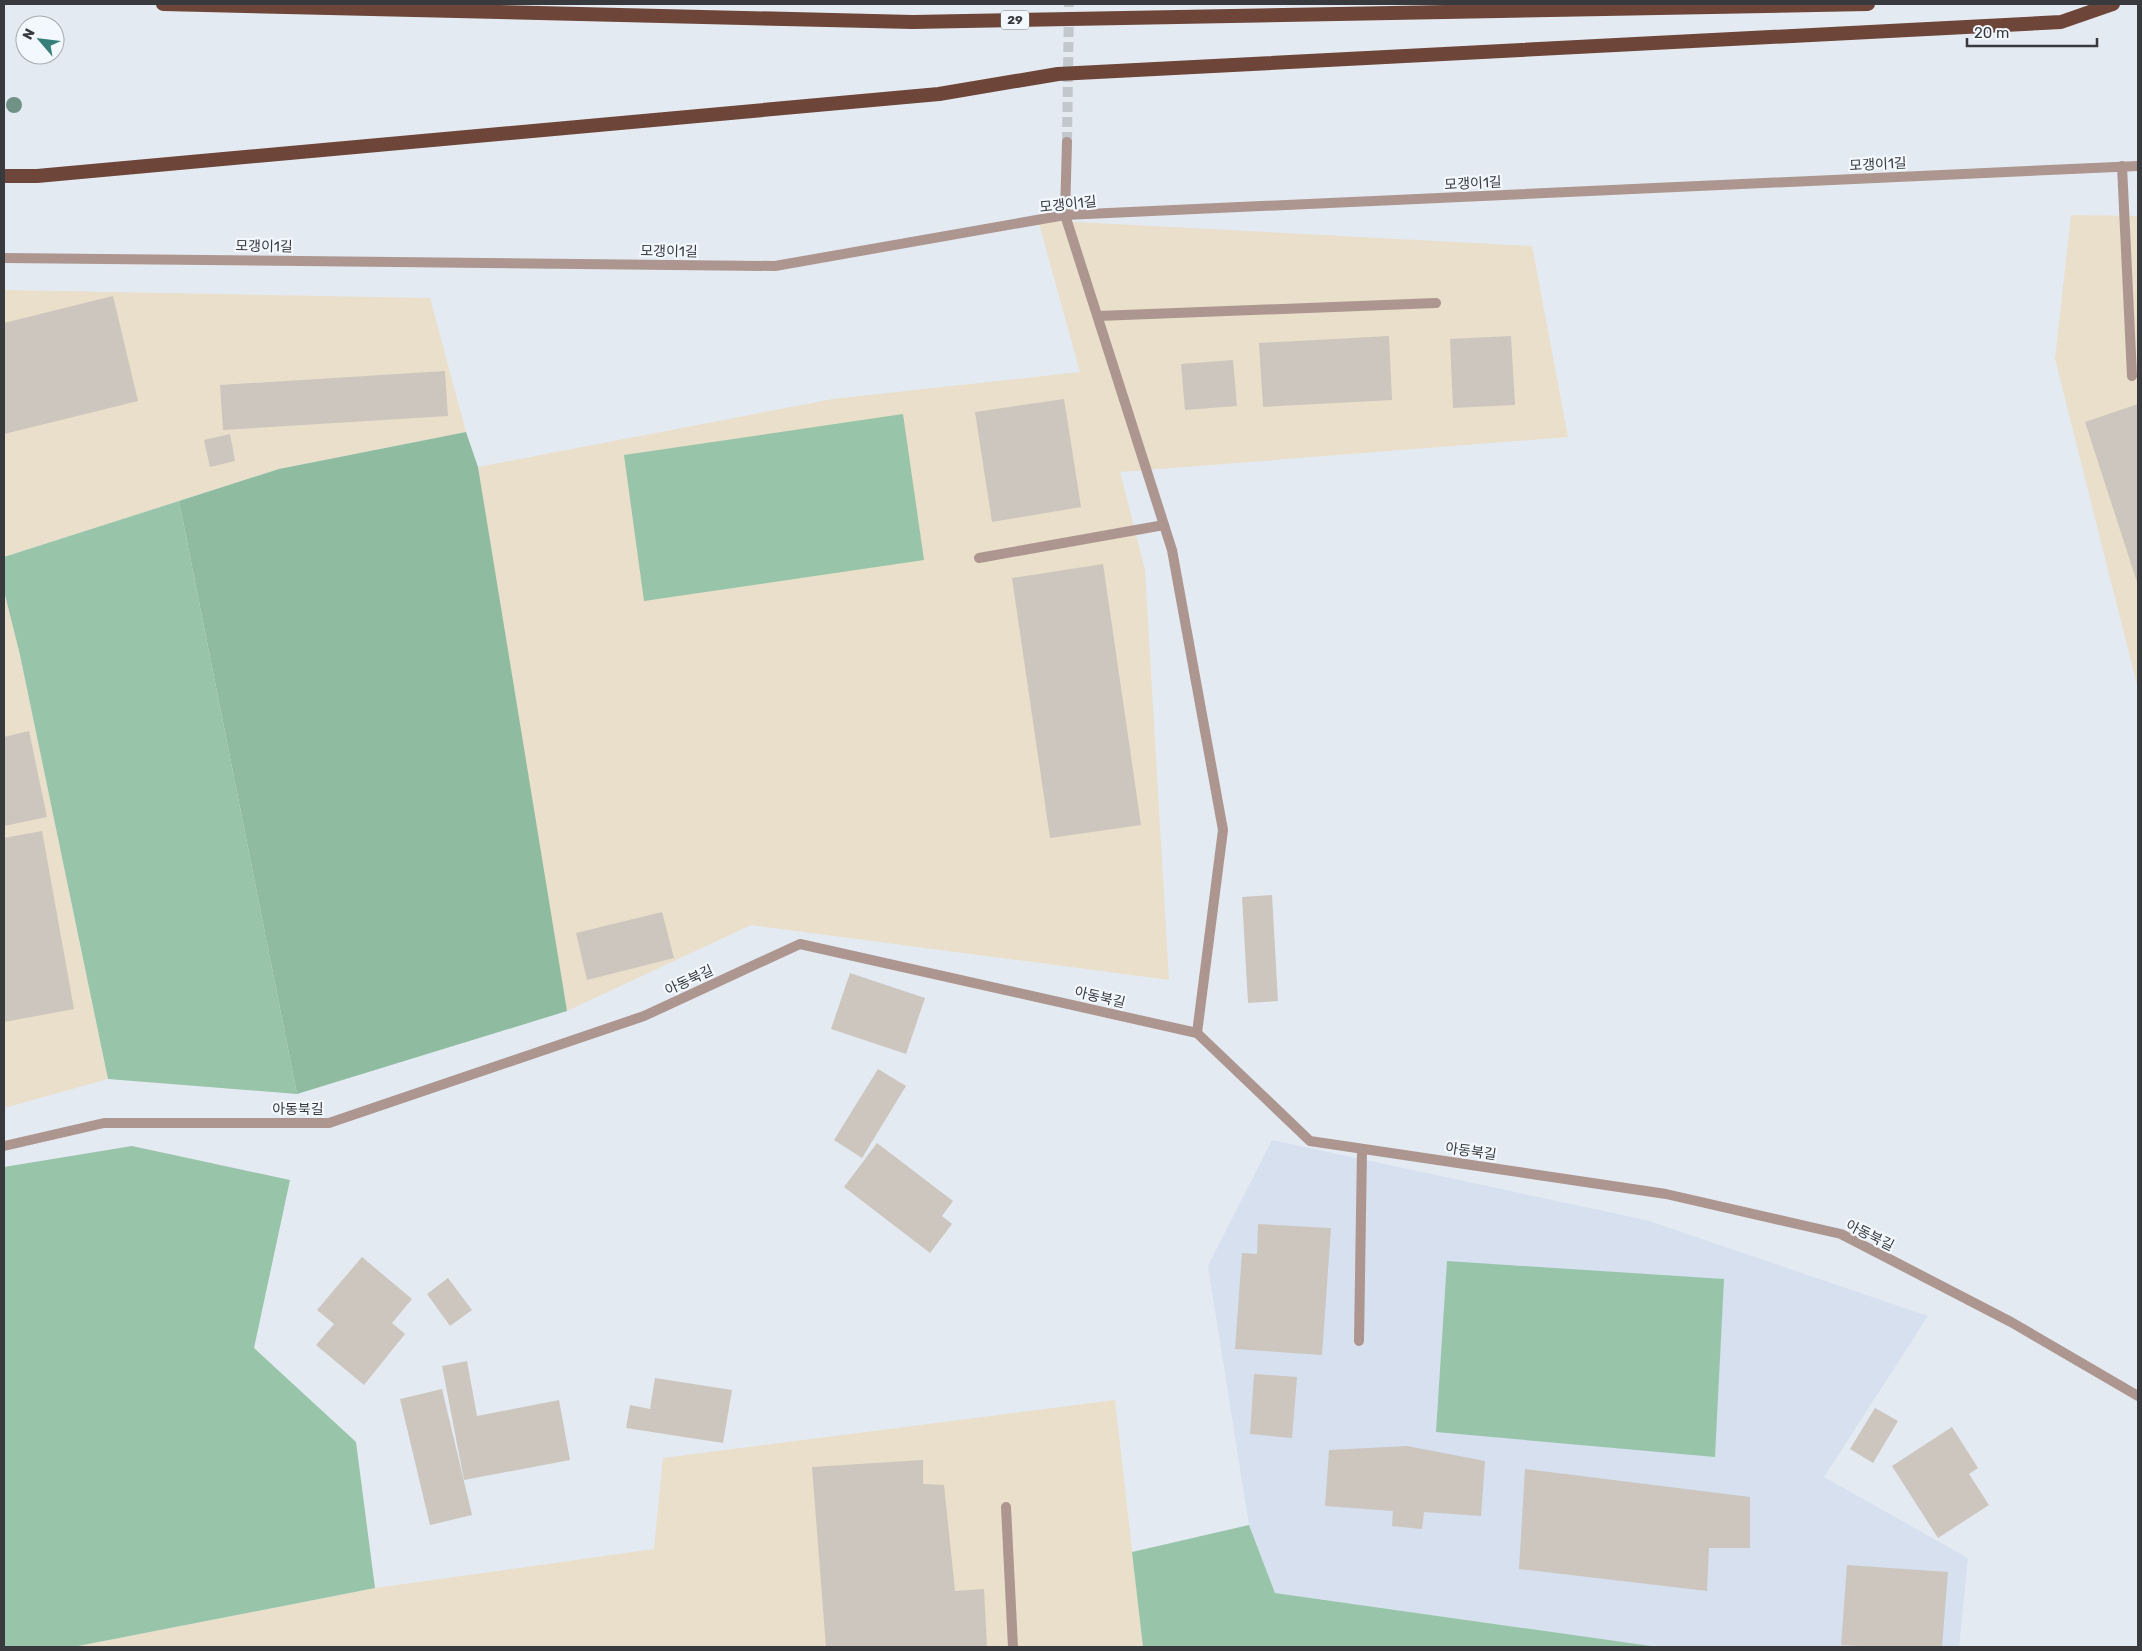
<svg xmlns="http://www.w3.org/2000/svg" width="2142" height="1651" viewBox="0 0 2142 1651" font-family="Rubik,'Noto Sans KR',sans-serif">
  <rect width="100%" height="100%" fill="#e4eaf2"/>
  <g fill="#e9dfca">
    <polygon points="2071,215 2138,216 2138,689 2055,359"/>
    <polygon points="1038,220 1532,246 1568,437 1120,472 1145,570 1169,980 751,925 567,1011 545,914 478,467 833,399 1080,372"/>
    <polygon points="4,290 430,298 466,432 279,469 4,557"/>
    <polygon points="4,591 20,655 108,1079 4,1108"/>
    <polygon points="1115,1400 1143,1647 73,1647 375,1588 654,1549 663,1458"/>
  </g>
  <polygon fill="#d6e0ef" points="1272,1140 1646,1220 1928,1316 1824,1477 1968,1558 1959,1647 1658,1647 1275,1593 1249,1525 1208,1266"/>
  <g fill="#98c4a9">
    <polygon points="903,414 924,560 644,601 624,455"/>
    <polygon points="179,501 297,1094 108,1079 20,655 4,591 4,557"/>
    <polygon points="132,1146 290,1180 254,1348 356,1442 375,1588 73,1647 4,1647 4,1167"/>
    <polygon points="1447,1261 1724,1279 1715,1457 1436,1432"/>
    <polygon points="1249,1525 1275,1593 1658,1647 1143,1647 1132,1552"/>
  </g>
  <polygon fill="#8fbca0" points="466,432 478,467 567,1011 297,1094 179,501 279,469"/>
  <g fill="#ccc6be">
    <polygon points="113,296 138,401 4,434 4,323"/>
    <polygon points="1389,336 1392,400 1263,407 1259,343"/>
    <polygon points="1511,336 1515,405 1453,408 1450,339"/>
    <polygon points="1233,360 1237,406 1185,410 1181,364"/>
    <polygon points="445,371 448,416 223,430 220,385"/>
    <polygon points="1064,399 1081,507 992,522 975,412"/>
    <polygon points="2138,404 2138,585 2085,422"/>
    <polygon points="230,434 235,461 210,467 204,440"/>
    <polygon points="1103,564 1141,825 1050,838 1012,578"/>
    <polygon points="29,731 47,817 4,826 4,737"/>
    <polygon points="42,831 74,1009 4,1022 4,838"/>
    <polygon points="1272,895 1278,1001 1248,1003 1242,897"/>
    <polygon points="662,912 674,958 587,980 576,933"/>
    <polygon points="850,973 925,998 906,1054 831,1029"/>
    <polygon points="878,1069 906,1086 862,1158 834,1140"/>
    <polygon points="877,1143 953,1201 942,1216 952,1224 930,1253 844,1187"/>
    <polygon points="1258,1224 1331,1228 1322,1355 1235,1349 1242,1253 1257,1254"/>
    <polygon points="362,1257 412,1299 392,1323 405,1334 364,1385 316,1345 334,1324 317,1310"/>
    <polygon points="448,1278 472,1310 450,1326 427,1294"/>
    <polygon points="467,1361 477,1416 559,1400 570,1460 464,1480 442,1366"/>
    <polygon points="1254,1374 1297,1377 1292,1438 1250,1434"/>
    <polygon points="655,1378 732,1390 723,1443 626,1428 630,1405 650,1409"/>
    <polygon points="442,1389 472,1515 430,1525 400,1399"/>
    <polygon points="1875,1408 1898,1421 1873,1463 1850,1449"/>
    <polygon points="1952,1427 1978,1468 1969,1474 1989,1505 1938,1538 1892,1466"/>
    <polygon points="1407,1446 1485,1461 1481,1516 1424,1512 1422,1529 1392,1526 1393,1511 1325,1506 1329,1450"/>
    <polygon points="923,1460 923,1484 944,1485 955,1591 984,1589 987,1647 826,1647 812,1467"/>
    <polygon points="1525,1469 1750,1497 1750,1548 1709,1548 1707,1591 1519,1569"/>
    <polygon points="1847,1565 1948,1572 1942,1647 1877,1647 1841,1645"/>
  </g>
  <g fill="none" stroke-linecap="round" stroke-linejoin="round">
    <polyline stroke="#c2c7ce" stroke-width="10" stroke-dasharray="10 5" stroke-linecap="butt" points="1067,142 1069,4"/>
    <g stroke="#ac968f" stroke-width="10">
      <polyline points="2122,166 2132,376"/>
      <polyline points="1098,316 1436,303"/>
      <polyline points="979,558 1164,525"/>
      <polyline points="1359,1341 1362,1149"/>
      <polyline points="1006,1507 1013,1647"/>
    </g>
    <g stroke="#ac968f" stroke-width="10">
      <polyline points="1067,142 1065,215 1172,550 1223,830 1197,1033"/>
      <polyline points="4,258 775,266 1065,215 2138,166"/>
      <polyline points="4,1146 104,1123 329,1123 644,1016 800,944 1197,1033 1310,1141 1666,1194 1841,1234 2011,1322 2138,1396"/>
    </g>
    <g stroke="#6d4639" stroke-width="14">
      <polyline points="163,4 913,22 1868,4"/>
      <polyline points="4,176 37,176 939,94 1058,74 2061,22 2113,4"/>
    </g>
  </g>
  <circle fill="#709186" cx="14" cy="105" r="8"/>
  <g text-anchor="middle" stroke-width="4.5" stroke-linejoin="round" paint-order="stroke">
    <rect fill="#f3f7fe" stroke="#707377" stroke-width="1" x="1001" y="10.5" width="28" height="19" rx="4"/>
    <g font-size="12" font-weight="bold" fill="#383a3d">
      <text x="1015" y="24">29</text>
    </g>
    <g font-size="14" fill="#383a3d" stroke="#f3f7fe">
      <text transform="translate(1878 164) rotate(-3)" y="5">모갱이1길</text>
      <text transform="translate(1473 183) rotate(-3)" y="5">모갱이1길</text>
      <text transform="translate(1068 204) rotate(-6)" y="5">모갱이1길</text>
      <text transform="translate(264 246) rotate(1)" y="5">모갱이1길</text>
      <text transform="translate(669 251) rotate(1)" y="5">모갱이1길</text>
      <text transform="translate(689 980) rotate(-25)" y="5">아동북길</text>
      <text transform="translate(1100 997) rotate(13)" y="5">아동북길</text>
      <text x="298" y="1114">아동북길</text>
      <text transform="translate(1471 1151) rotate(8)" y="5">아동북길</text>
      <text transform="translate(1870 1235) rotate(26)" y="5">아동북길</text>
    </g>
  </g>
  <rect width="2142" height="1651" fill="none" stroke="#383a3d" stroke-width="10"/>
  <g transform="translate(40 40) rotate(298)"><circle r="24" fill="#f3f7fe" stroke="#a8abb1"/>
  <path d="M0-4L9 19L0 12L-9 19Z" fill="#367e7a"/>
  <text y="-8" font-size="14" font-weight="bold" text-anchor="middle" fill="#383a3d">N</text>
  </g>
  <path d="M1967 38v8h130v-8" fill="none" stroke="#383a3d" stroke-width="2.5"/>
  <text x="1974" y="38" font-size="15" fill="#383a3d" stroke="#f3f7fe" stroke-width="4" paint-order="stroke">20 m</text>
</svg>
